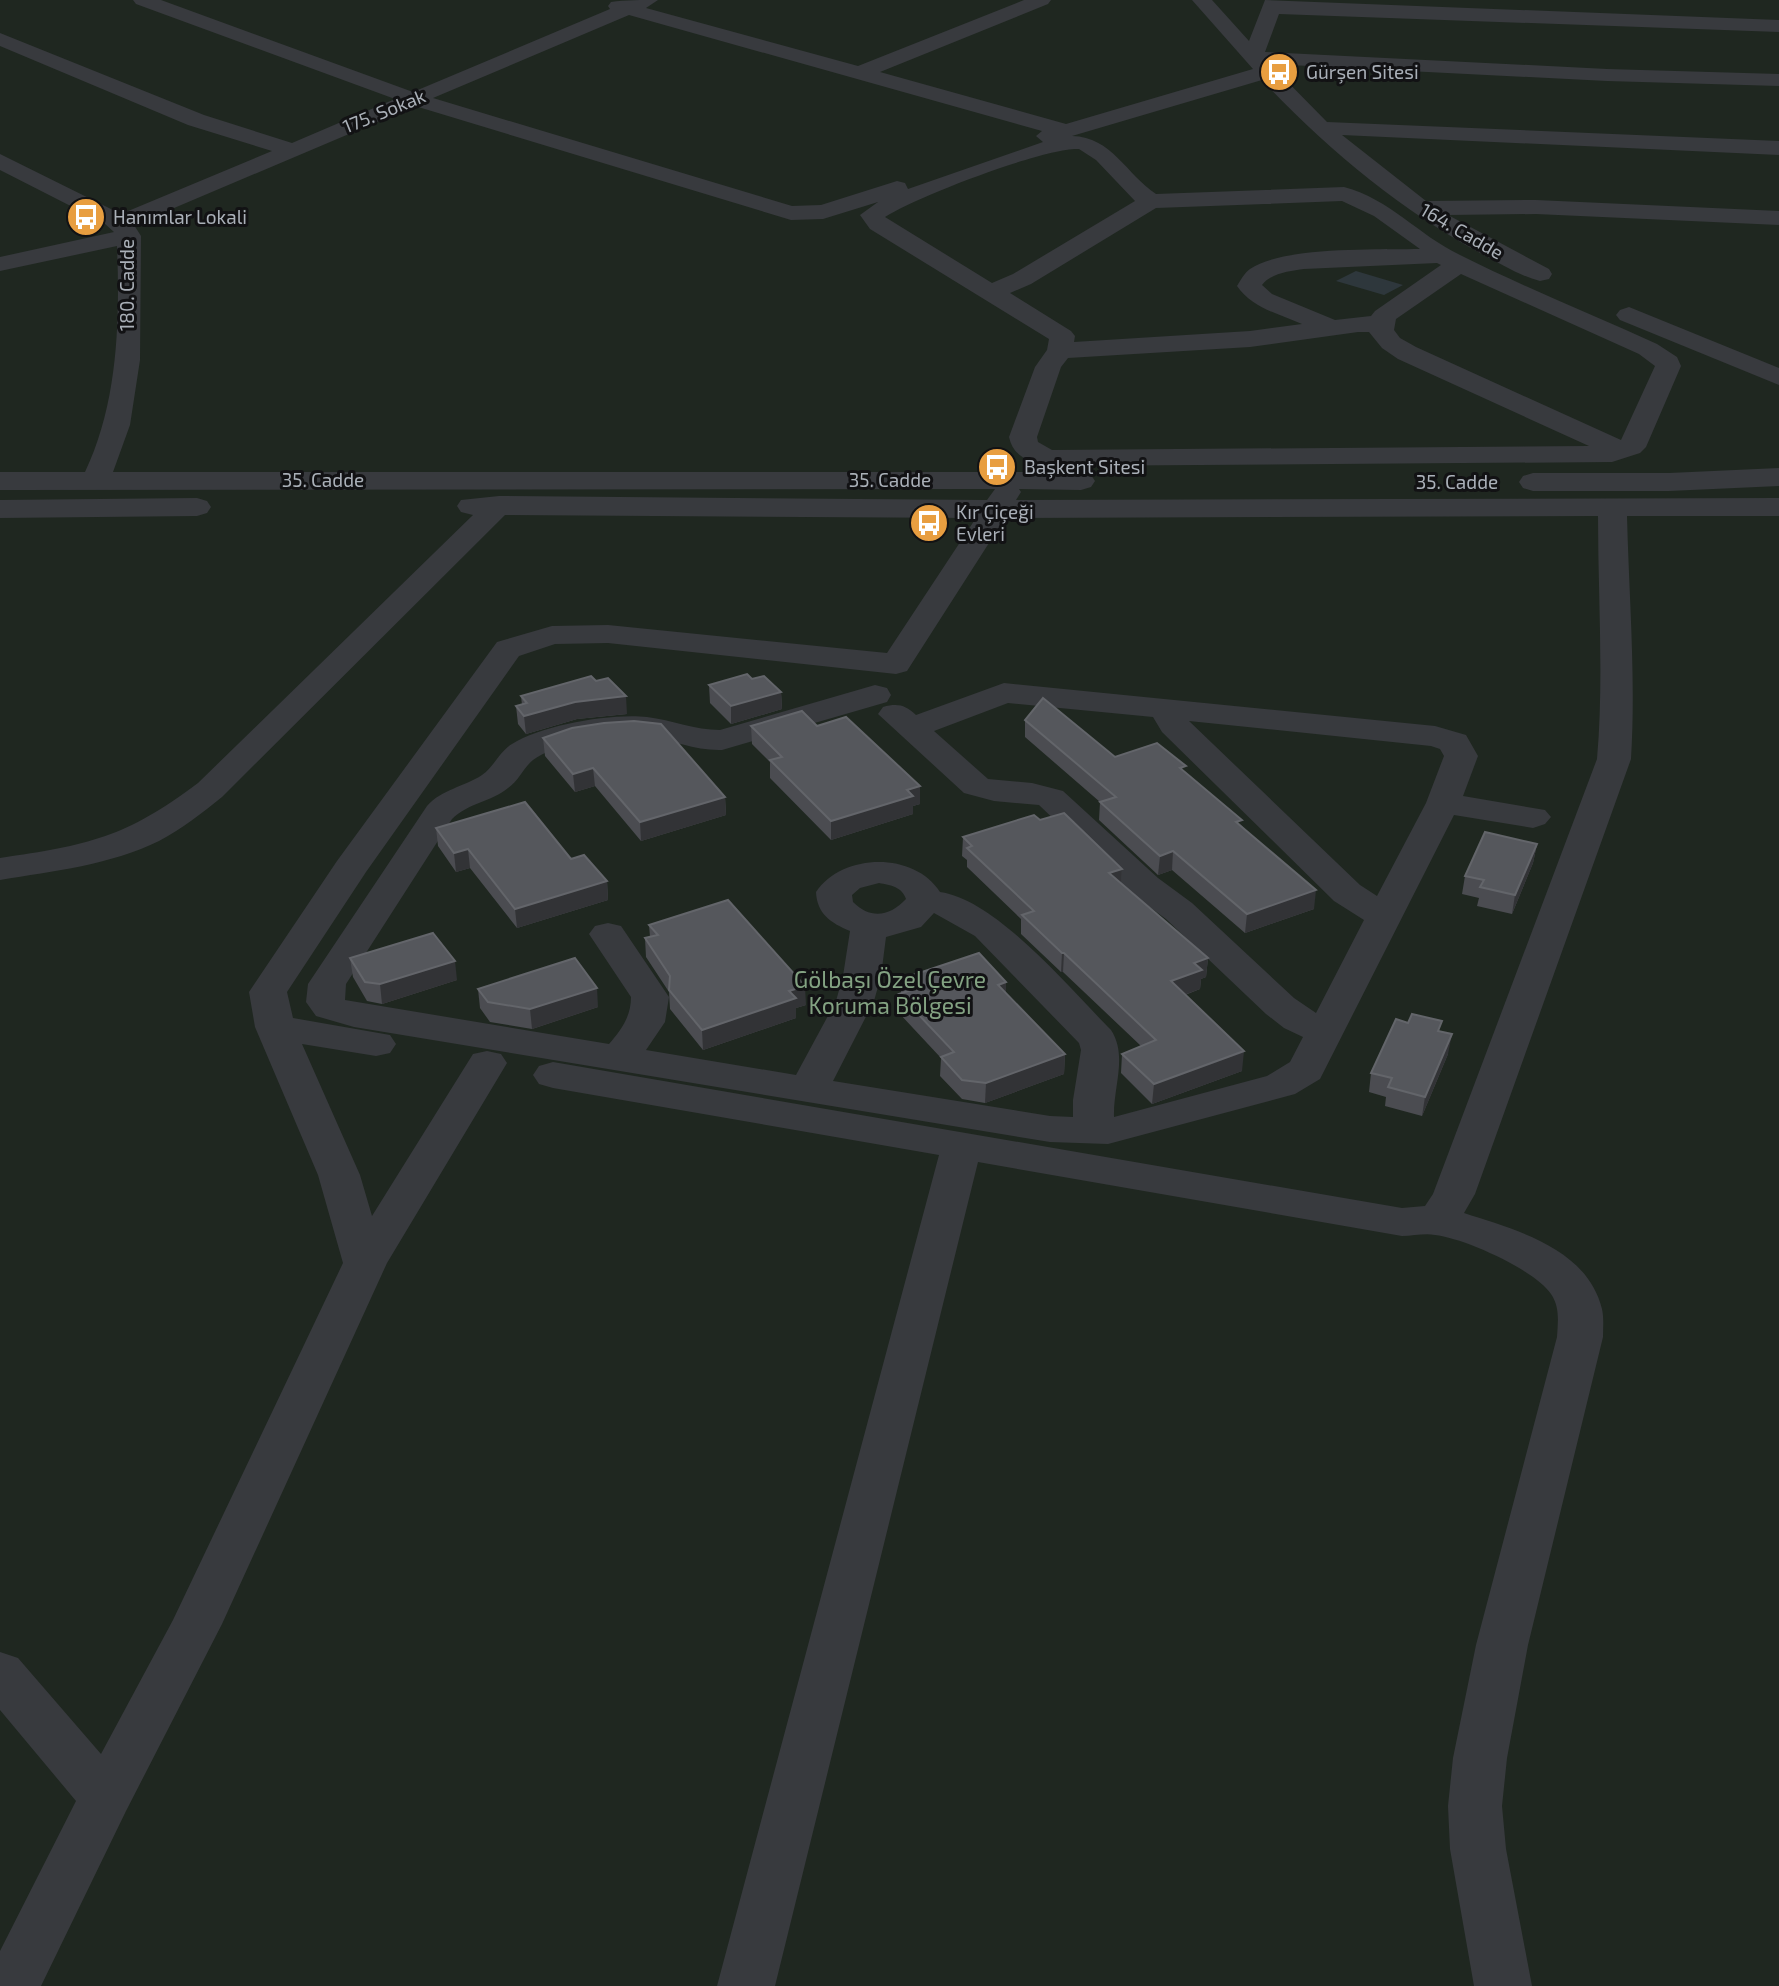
<svg xmlns="http://www.w3.org/2000/svg" width="1779" height="1986" viewBox="0 0 1779 1986" font-family="'Exo 2',sans-serif">
  <rect width="100%" height="100%" fill="#171719"/>
  <rect fill="#1f2720" x="0" y="0" width="1779" height="1986"/>
  <polygon fill="#2e373c" points="1356,271 1403,285 1384,295 1336,281"/>
  <g fill="none" stroke-linecap="round" stroke-linejoin="round">
    <g fill="#383a3e" fill-rule="evenodd">
      <path d="M 133,0 L 161,0 L 413,92 L 610,9 L 608,6 L 611,2 C 625,0 642,0 658,0 L 646,8 L 858,66 L 1024,0 L 1051,0 L 1048,4 L 880,72 L 1066,124 L 1253,69 L 1192,0 L 1212,0 L 1249,41 L 1265,0 L 1779,20 L 1779,32 L 1279,14 L 1265,52 L 1607,69 L 1779,74 L 1779,86 L 1607,81 L 1270,64 L 1327,122 L 1779,141 L 1779,155 L 1342,135 L 1426,201 L 1536,200 L 1779,211 L 1779,225 L 1536,214 L 1448,215 L 1549,269 L 1552,274 L 1549,279 L 1540,281 C 1520,276 1501,264 1482,254 C 1398,208 1328,150 1262,80 L 1072,136 C 1112,137 1126,174 1156,194 L 1344,187 C 1390,199 1418,235 1460,255 C 1524,287 1591,314 1657,344 L 1677,357 L 1681,366 L 1646,447 L 1640,453 L 1612,462 L 1052,466 C 1032,463 1014,459 1009,437 L 1035,367 L 1047,350 L 1049,339 L 870,229 L 860,215 L 878,202 L 823,219 L 791,220 L 415,106 L 134,225 L 141,236 L 140,360 L 130,425 L 113,472 L 1081,472 L 1091,475 L 1095,481 L 1091,487 L 1081,490 L 1019,489 L 1021,492 L 1016,500 L 1779,498 L 1779,516 L 1627,516 C 1629,597 1636,678 1631,759 L 1475,1194 L 1464,1213 C 1516,1230 1587,1248 1602,1309 C 1604,1318 1603,1328 1603,1337 L 1528,1645 L 1507,1758 L 1502,1806 L 1506,1849 L 1532,1986 L 1474,1986 L 1450,1849 L 1448,1806 L 1453,1758 L 1476,1645 L 1557,1337 C 1558,1322 1560,1307 1551,1294 C 1535,1270 1464,1238 1435,1235 C 1425,1233 1413,1236 1402,1236 L 978,1162 L 775,1986 L 717,1986 L 939,1155 L 553,1088 L 539,1084 L 533,1075 L 539,1066 L 553,1062 L 1402,1208 L 1425,1206 L 1433,1194 L 1597,759 C 1604,679 1598,597 1598,516 L 1005,518 L 907,671 L 896,674 L 608,643 L 555,644 L 519,656 L 366,872 L 287,992 L 293,1018 L 390,1035 L 396,1044 L 390,1053 L 376,1056 L 302,1044 L 360,1175 L 372,1216 L 473,1054 L 487,1051 L 501,1054 L 507,1063 L 387,1263 L 222,1624 L 126,1811 L 41,1986 L 0,1986 L 0,1951 L 76,1801 L 0,1710 L 0,1652 L 18,1658 L 101,1754 L 173,1620 L 343,1263 L 318,1175 L 255,1027 L 249,992 L 337,861 L 497,642 L 552,626 L 608,625 L 887,653 L 976,518 L 505,515 L 222,797 C 202,813 182,829 159,841 C 110,865 54,871 0,880 L 0,858 C 88,845 125,838 198,783 L 473,515 L 461,512 L 457,506 L 461,500 L 499,496 L 987,500 L 995,489 L 0,490 L 0,472 L 85,472 C 118,403 120,321 117,246 L 0,271 L 0,257 L 114,232 L 104,223 L 0,170 L 0,154 L 121,214 L 272,151 L 188,125 L 0,46 L 0,33 L 204,115 L 292,143 L 395,99 L 136,4 ZM 629,15 L 1042,131 L 1036,136 L 1043,142 L 908,189 L 905,183 L 897,181 L 821,205 L 792,206 L 433,98 ZM 1079,149 L 1096,160 L 1135,201 L 1013,274 L 992,283 L 885,217 C 915,197 1046,147 1079,149 ZM 1342,201 L 1374,216 L 1420,249 C 1378,250 1284,246 1250,269 C 1245,272 1240,281 1237,286 C 1252,308 1279,314 1302,324 L 1250,331 L 1074,342 L 1075,336 L 1071,331 L 1010,293 L 1031,284 L 1156,208 ZM 1437,263 L 1441,265 L 1375,311 L 1371,316 L 1335,320 L 1272,294 L 1262,285 C 1271,273 1290,271 1304,269 ZM 1461,274 L 1639,354 L 1655,366 L 1621,440 L 1416,347 L 1400,338 L 1394,330 L 1396,319 ZM 1358,332 L 1369,332 L 1382,348 L 1398,359 L 1589,446 L 1052,450 L 1038,442 L 1037,437 L 1061,367 L 1068,358 L 1250,347 Z"/>
      <polygon points="1629,307 1779,368 1779,385 1620,320 1616,315 1620,310"/>
      <polygon points="1779,468 1779,486 1669,491 1533,491 1523,488 1519,482 1523,476 1533,473 1669,473"/>
      <polygon points="197,498 207,501 211,507 207,513 197,516 0,518 0,500"/>
      <path d="M 1004,683 L 1435,726 L 1466,735 L 1478,756 L 1463,796 L 1545,810 L 1551,817 L 1545,824 L 1533,828 L 1454,815 L 1320,1079 L 1295,1094 L 1108,1144 L 1050,1142 L 354,1027 L 316,1016 L 306,1002 L 308,984 L 427,806 C 442,789 464,787 482,775 C 494,767 499,752 512,744 C 542,725 611,713 647,717 C 672,720 695,730 720,730 L 875,685 L 887,688 L 891,695 L 887,702 L 722,750 C 696,751 673,740 648,737 C 618,733 558,742 533,760 C 523,768 519,781 508,788 C 491,802 468,803 452,819 L 346,984 L 345,1000 L 609,1044 C 621,1030 631,1017 631,997 L 589,934 L 595,926 L 608,923 L 621,926 L 669,997 L 665,1022 L 646,1050 L 796,1075 L 836,1001 L 843,976 L 850,931 C 831,923 817,914 816,892 C 842,853 914,851 940,892 C 997,900 1070,989 1111,1030 C 1128,1056 1113,1087 1114,1117 L 1267,1076 L 1290,1062 L 1303,1037 L 1284,1028 L 1266,1014 L 1166,919 L 1132,894 L 1039,805 L 994,801 L 964,793 L 878,714 L 883,707 C 898,703 905,705 916,715 ZM 1008,703 L 1153,717 L 1162,732 L 1334,901 L 1364,920 L 1316,1013 L 1294,998 L 1192,903 L 1158,878 L 1063,791 L 1032,783 L 988,779 L 934,731 ZM 1189,721 L 1431,746 L 1440,749 L 1444,756 L 1426,803 L 1377,896 L 1360,885 ZM 879,883 C 891,885 902,887 906,899 C 890,916 871,920 853,902 L 852,895 L 860,888 ZM 934,913 L 975,936 L 1079,1043 L 1081,1050 L 1073,1100 L 1073,1117 L 1050,1116 L 833,1081 L 874,1001 L 881,976 L 886,937 L 921,927 Z"/>
    </g>
  </g>
  <g fill="#4b4c51">
    <polygon points="752,679 781,692 782,709 731,724 710,703 709,685"/>
    <polygon points="521,696 627,714 577,719 526,734 518,724 516,706 522,705"/>
    <polygon points="1025,720 1115,757 1185,772 1242,826 1314,909 1245,933 1172,870 1158,875 1099,820 1100,802 1025,737"/>
    <polygon points="751,726 817,726 920,804 913,806 913,814 831,840 770,778 770,762 752,744"/>
    <polygon points="543,738 725,797 726,815 641,841 595,786 575,792 545,756"/>
    <polygon points="1040,820 1122,869 1121,884 1208,958 1206,977 1201,979 1200,989 1185,995 1242,1071 1152,1104 1121,1073 1122,1054 1141,1046 1063,972 1061,972 1021,934 1021,919 967,867 967,860 962,856 963,837"/>
    <polygon points="436,828 571,859 607,881 608,900 517,928 470,868 456,872 438,846"/>
    <polygon points="1537,844 1533,863 1512,914 1477,906 1479,898 1462,894 1465,876"/>
    <polygon points="649,925 806,1005 796,1008 796,1018 703,1050 670,1009 669,992 646,957 645,938 650,937"/>
    <polygon points="350,958 457,980 382,1004 367,1001 353,977"/>
    <polygon points="901,979 1006,982 1006,994 1065,1054 1064,1074 985,1103 962,1099 940,1076 941,1058 899,1013 899,994 901,993"/>
    <polygon points="478,989 598,1007 532,1029 490,1022 480,1008"/>
    <polygon points="1441,1032 1448,1054 1422,1116 1385,1106 1386,1097 1369,1092 1371,1073"/>
  </g>
  <g fill="#323336">
    <polygon points="781,692 782,709 731,724 731,706"/>
    <polygon points="626,696 627,714 577,719 526,734 524,716 575,702"/>
    <polygon points="593,768 595,786 575,792 573,774"/>
    <polygon points="920,786 920,804 913,806 913,814 831,840 831,821 907,790"/>
    <polygon points="725,797 726,815 641,841 640,822"/>
    <polygon points="1537,844 1533,863 1512,914 1515,895"/>
    <polygon points="468,849 470,868 456,872 454,853"/>
    <polygon points="1173,851 1172,870 1158,875 1160,856"/>
    <polygon points="1122,869 1121,887 1109,873"/>
    <polygon points="607,881 608,900 517,928 515,909"/>
    <polygon points="1316,890 1314,909 1245,933 1247,914"/>
    <polygon points="1062,953 1064,953 1063,972 1061,972"/>
    <polygon points="1208,958 1206,977 1201,979 1200,989 1170,1000 1171,981 1194,963"/>
    <polygon points="455,961 457,980 382,1004 380,984"/>
    <polygon points="1006,982 1006,1001 998,985"/>
    <polygon points="805,986 806,1005 796,1008 796,1018 703,1050 702,1030 789,991"/>
    <polygon points="597,988 598,1007 532,1029 530,1009"/>
    <polygon points="1452,1034 1448,1054 1422,1116 1425,1097"/>
    <polygon points="1244,1051 1242,1071 1152,1104 1154,1084"/>
    <polygon points="1065,1054 1064,1074 985,1103 986,1083"/>
  </g>
  <g fill="#55575c" stroke="#63656a" stroke-width="2">
    <polygon points="747,674 752,679 764,676 781,692 731,706 709,685"/>
    <polygon points="591,676 596,681 608,678 626,696 575,702 524,716 516,706 527,703 521,696"/>
    <polygon points="1043,698 1115,757 1157,743 1186,766 1180,768 1242,820 1236,822 1316,890 1247,914 1173,851 1160,856 1100,802 1116,797 1025,720"/>
    <polygon points="802,711 817,726 846,717 920,786 907,790 913,796 831,821 770,760 782,757 751,726"/>
    <polygon points="634,721 661,724 725,797 640,822 593,768 573,774 543,738 572,728 604,723"/>
    <polygon points="525,802 571,859 584,855 607,881 515,909 468,849 454,853 436,828"/>
    <polygon points="1064,813 1122,869 1109,873 1208,958 1194,963 1202,970 1171,981 1244,1051 1154,1084 1122,1054 1156,1040 1064,953 1062,953 1022,915 1034,911 967,848 972,846 963,837 1034,815 1040,820"/>
    <polygon points="1485,832 1537,844 1515,895 1480,887 1484,880 1465,876"/>
    <polygon points="728,900 805,986 789,991 796,998 702,1030 669,990 670,976 645,938 658,935 649,925"/>
    <polygon points="433,933 455,961 380,984 365,982 350,958"/>
    <polygon points="979,953 1006,982 998,985 1065,1054 986,1083 962,1080 941,1057 954,1052 899,994 911,990 901,979"/>
    <polygon points="575,958 597,988 530,1009 488,1002 478,989"/>
    <polygon points="1412,1014 1442,1021 1438,1031 1452,1034 1425,1097 1388,1087 1392,1078 1371,1073 1396,1019 1408,1023"/>
  </g>
  <defs>
    <symbol id="bus-disc" viewBox="-11 -11 22 22"><circle r="9.5" fill="#e89e40" stroke="#121214"/><path d="M-5-6H5V4H4V6H2V4H-2V6H-4V4H-5ZM-3.5-4V0h7V-4ZM-3.5 1.2v1.5H-2V1.2ZM2 1.2v1.5H3.5V1.2Z" fill="#fff"/></symbol>
  </defs>
  <g fill-rule="evenodd">
    <use href="#bus-disc" x="1257" y="50" width="44" height="44"/>
    <use href="#bus-disc" x="64" y="195" width="44" height="44"/>
    <use href="#bus-disc" x="975" y="445" width="44" height="44"/>
    <use href="#bus-disc" x="907" y="501" width="44" height="44"/>
  </g>
  <g text-anchor="middle" stroke-width="6" stroke-linejoin="round" paint-order="stroke">
    <g font-size="19" fill="#aab0b8" stroke="#121214" text-anchor="start">
      <text x="1306" y="79">Gürşen Sitesi</text>
      <text x="113" y="224">Hanımlar Lokali</text>
      <text x="1024" y="474">Başkent Sitesi</text>
      <text x="956" y="519">Kır Çiçeği<tspan x="956" dy="22">Evleri</tspan></text>
    </g>
    <g font-size="19" fill="#aab0b8" stroke="#121214">
      <text transform="translate(384 111) rotate(-22)" y="7">175. Sokak</text>
      <text transform="translate(1462 231) rotate(30)" y="7">164. Cadde</text>
      <text transform="translate(127 285) rotate(-90)" y="7">180. Cadde</text>
      <text x="323" y="487">35. Cadde</text>
      <text x="890" y="487">35. Cadde</text>
      <text x="1457" y="489">35. Cadde</text>
    </g>
    <g font-size="23" fill="#83a282" stroke="#121214">
      <text x="890" y="988">Gölbaşı Özel Çevre<tspan x="890" dy="26">Koruma Bölgesi</tspan></text>
    </g>
  </g>
</svg>
